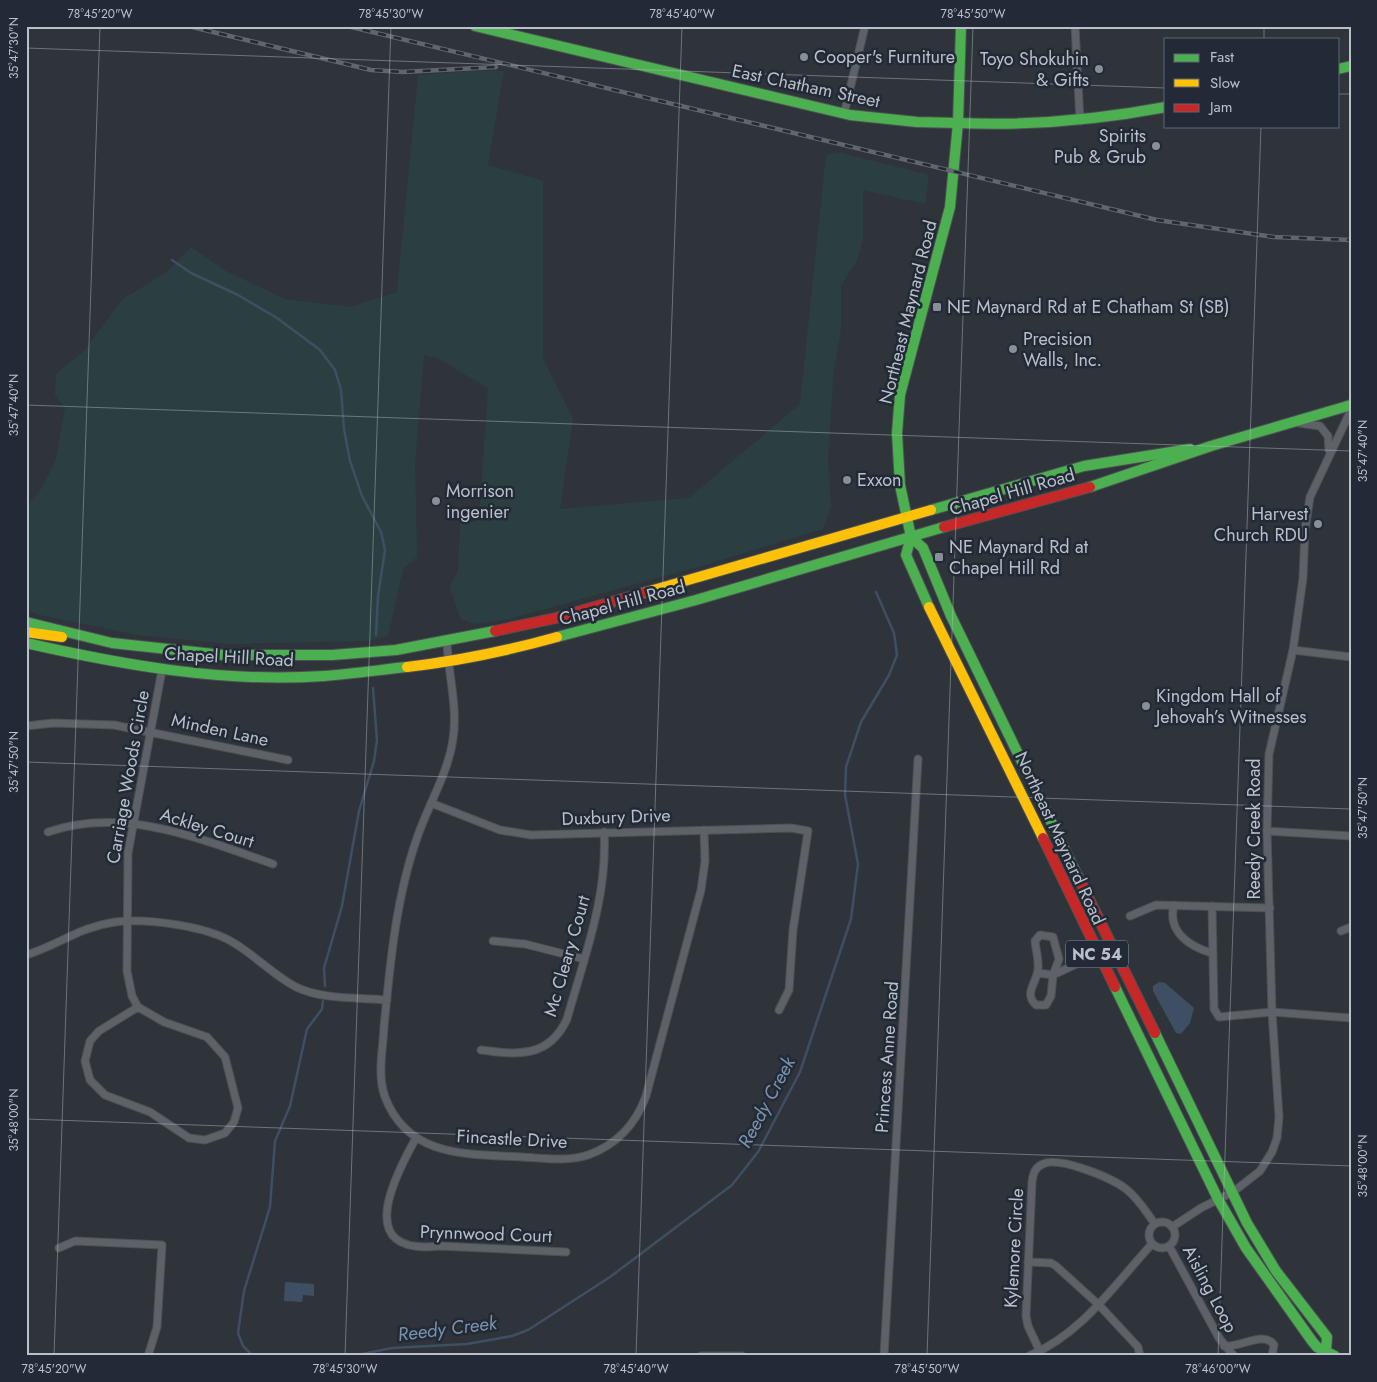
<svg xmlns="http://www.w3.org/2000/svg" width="1377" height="1382" viewBox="0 0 1377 1382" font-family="Jost,sans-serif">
  <rect width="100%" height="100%" fill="#2e343a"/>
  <polygon fill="#2b3f41" points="472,71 504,71 488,165 543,181 543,359 573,419 560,509 689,498 800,404 826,155 841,153 929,175 925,204 863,190 863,241 856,263 841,285 841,328 833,379 828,461 831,506 823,529 701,566 509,619 475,624 461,619 449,586 458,571 460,523 476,521 480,505 488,388 437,358 424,355 415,462 417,557 403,569 388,636 369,641 230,644 139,635 44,616 26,610 26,508 40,491 56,460 65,408 55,395 56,374 84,351 123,299 168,271 191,247 226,271 285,299 350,307 397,292 418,75"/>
  <g fill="#3e4f64">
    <polygon points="1159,982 1165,983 1194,1008 1190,1023 1181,1034 1176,1033 1153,991 1153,986"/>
    <polygon points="285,1282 314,1284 314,1296 303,1295 302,1302 284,1301"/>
  </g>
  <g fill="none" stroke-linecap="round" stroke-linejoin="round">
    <g stroke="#3e4f64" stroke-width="2.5">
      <polyline points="172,260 191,273 238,295 277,318 320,350 335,370 341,390 344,429 350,461 362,496 381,532 385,550 378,596 376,635"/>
      <polyline points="325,986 324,968 342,906 359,811 374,761 377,740 373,688"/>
      <polyline points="253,1356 243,1346 238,1333 244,1291 270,1207 275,1141 290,1106 307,1029 322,1009 323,1001"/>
      <polyline points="352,1356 392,1348 467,1344 512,1336 528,1330 610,1277 732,1185 758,1152 800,1072 851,919 858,864 845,795 846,767 861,722 889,675 897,655 894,633 876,592"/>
    </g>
    <defs>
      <g id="street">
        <polyline points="1075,26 1080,121"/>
        <polyline points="844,114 865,26"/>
        <polyline points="1299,423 1320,426 1328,436 1329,450"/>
        <path d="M 447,642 C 448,673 458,707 453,739 C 448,774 428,805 417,838 C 396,898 390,964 384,1027 C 383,1049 377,1075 385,1097 C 408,1158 468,1154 522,1157 C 543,1158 567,1162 588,1155 C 616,1145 636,1124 646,1096 L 701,890 L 705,861 L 704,830"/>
        <polyline points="1293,650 1351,657"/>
        <polyline points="26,726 53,723 114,725 288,760"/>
        <polyline points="431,803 500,830 531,835 791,828 808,831 793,930 789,990 779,1010"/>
        <polyline points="1267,831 1351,836"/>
        <path d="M 48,832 C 124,806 201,839 273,864"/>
        <path d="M 1174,905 C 1167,932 1190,947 1212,953"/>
        <polyline points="1212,906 1214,1009 1219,1017 1272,1012 1351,1018"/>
        <polyline points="1130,916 1156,905 1270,908"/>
        <polyline points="1341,931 1351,927"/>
        <polyline points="493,941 525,944 584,959"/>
        <path d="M 26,955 C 59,945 79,927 115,922 C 147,918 207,926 234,943 C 256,956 274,976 296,987 C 323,1000 358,997 387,1000"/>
        <path d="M 1038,973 L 1053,975 L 1059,959 L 1053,937 L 1040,935 L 1035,941 C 1036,951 1039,960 1038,969 C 1037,983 1023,993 1036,1005 L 1046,1005 L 1051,996 L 1053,975 L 1098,954"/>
        <polygon points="138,1007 164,1022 207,1037 225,1057 238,1108 234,1122 225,1133 205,1140 189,1138 150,1112 105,1095 90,1080 85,1061 90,1041 99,1031"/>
        <polyline points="138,1007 132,996 127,971 128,853 162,670"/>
        <path d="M 481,1050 C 518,1055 549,1058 567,1019 C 584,958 608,896 604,832"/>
        <path d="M 416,1138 C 393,1179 354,1256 439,1246 L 566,1252"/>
        <circle cx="1162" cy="1235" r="13"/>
        <polyline points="1172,1227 1201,1208 1233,1192 1260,1171 1272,1152 1277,1138 1279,1117 1272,1012 1267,831 1269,754 1293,650 1303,578 1305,530 1310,497 1351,410"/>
        <polyline points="1169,1246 1219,1338 1234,1356"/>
        <polyline points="59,1248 75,1241 162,1245 157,1327 148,1356"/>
        <polyline points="1028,1262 1051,1263 1056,1266 1099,1305 1138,1347 1140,1356"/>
        <path d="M 1224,1346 C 1240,1348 1264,1330 1274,1345 L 1272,1356"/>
        <polyline points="701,1356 742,1356"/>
        <polyline points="884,1356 918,759"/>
        <path d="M 1029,1356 C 1083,1333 1114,1285 1152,1244"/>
        <path d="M 1042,1356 L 1028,1326 L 1026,1316 L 1032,1182 C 1033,1174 1035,1167 1043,1164 C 1059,1156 1112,1178 1126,1189 C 1139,1199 1146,1212 1155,1224"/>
      </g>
      <g id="fast">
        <polyline points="475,26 850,115 917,122 958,123"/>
        <polyline points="1338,69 1351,66"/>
        <path d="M 958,123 C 1028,126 1097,120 1166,107"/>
        <polyline points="1090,487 1211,446 1351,405"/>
        <polyline points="931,510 1084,466 1190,449"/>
        <polyline points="911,537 923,548 951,616 1076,873"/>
        <polyline points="929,607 906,555 911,537 900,485 897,433 900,395 950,207 958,123 961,26"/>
        <polyline points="26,622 112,643 223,655 332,655 396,650 495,631"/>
        <polyline points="557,637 696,600 944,527"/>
        <path d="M 26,643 C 123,665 223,683 324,676 C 351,674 379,670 407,667"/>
        <polyline points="1115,987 1218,1199 1246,1248 1312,1341 1317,1347 1335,1356"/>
        <polyline points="1155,1033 1247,1223 1276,1271 1327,1337 1326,1350"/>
      </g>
      <g id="slow">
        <polyline points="643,593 931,510"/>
        <polyline points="929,607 1043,838"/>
        <polyline points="26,632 62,637"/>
        <path d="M 407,667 C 458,661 507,651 557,637"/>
      </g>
      <g id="jam">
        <polyline points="944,527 1090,487"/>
        <polyline points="495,631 556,618 643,593"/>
        <polyline points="1043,838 1115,987"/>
        <polyline points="1076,873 1155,1033"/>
      </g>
    </defs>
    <use href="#street" stroke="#4c5055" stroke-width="9"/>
    <use href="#fast" stroke="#4c5055" stroke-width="12"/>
    <use href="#slow" stroke="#4c5055" stroke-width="12"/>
    <use href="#jam" stroke="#4c5055" stroke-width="12"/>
    <use href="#street" stroke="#5e6268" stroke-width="7"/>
    <use href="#fast" stroke="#4caf50" stroke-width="10"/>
    <use href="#slow" stroke="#ffc107" stroke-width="10"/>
    <use href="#jam" stroke="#c62828" stroke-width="10"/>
    <defs>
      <g id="rail">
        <polyline points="188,26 371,70 403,72 496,67"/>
        <polyline points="347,26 1157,220 1274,237 1351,240"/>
      </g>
    </defs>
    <use href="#rail" stroke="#62666c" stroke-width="4.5"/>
    <use href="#rail" stroke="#212a36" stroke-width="2.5" stroke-dasharray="8" stroke-linecap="butt"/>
  </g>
  <path fill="none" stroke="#b9c0ca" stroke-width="1" stroke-opacity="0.45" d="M 1264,39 L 1264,26M 26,48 L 1166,88M 1338,94 L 1351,94M 26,405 L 1351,451M 26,762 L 1351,809M 26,1119 L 1351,1166M 54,1356 L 100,26M 345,1356 L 391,26M 636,1356 L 682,26M 927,1356 L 973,26M 1218,1356 L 1261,126"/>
  <g fill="#888f98" stroke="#212a36" stroke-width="2">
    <circle cx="804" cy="57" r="5"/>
    <circle cx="1099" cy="69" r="5"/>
    <circle cx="1156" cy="146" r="5"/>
    <rect x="932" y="302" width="10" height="10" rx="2.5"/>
    <circle cx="1013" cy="349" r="5"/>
    <circle cx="847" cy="480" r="5"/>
    <circle cx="436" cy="501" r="5"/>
    <circle cx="1318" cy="524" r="5"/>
    <rect x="934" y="552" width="10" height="10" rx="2.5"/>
    <circle cx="1146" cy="706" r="5"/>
  </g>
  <g text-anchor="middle" stroke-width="5" stroke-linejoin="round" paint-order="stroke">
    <rect fill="#212a36" stroke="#8b939e" stroke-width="1" x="1066" y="940.5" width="62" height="27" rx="4"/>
    <g font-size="16" font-weight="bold" fill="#b9c0ca">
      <text x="1097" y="960">NC 54</text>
    </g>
    <g font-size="18" fill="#b9c0ca" stroke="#212a36" text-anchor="start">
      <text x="814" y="63">Cooper's Furniture</text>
      <text x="1089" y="65" text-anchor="end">Toyo Shokuhin<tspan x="1089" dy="21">&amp; Gifts</tspan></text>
      <text x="1146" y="142" text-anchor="end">Spirits<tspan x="1146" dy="21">Pub &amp; Grub</tspan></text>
      <text x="947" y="313">NE Maynard Rd at E Chatham St (SB)</text>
      <text x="1023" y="345">Precision<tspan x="1023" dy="21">Walls, Inc.</tspan></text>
      <text x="857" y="486">Exxon</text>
      <text x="446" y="497">Morrison<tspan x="446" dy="21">ingenier</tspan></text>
      <text x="1308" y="520" text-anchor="end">Harvest<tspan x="1308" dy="21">Church RDU</tspan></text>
      <text x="949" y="553">NE Maynard Rd at<tspan x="949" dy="21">Chapel Hill Rd</tspan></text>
      <text x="1156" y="702">Kingdom Hall of<tspan x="1156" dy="21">Jehovah’s Witnesses</tspan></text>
    </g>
    <g font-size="18" fill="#b9c0ca" stroke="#212a36">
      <text transform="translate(806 86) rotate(12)" y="6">East Chatham Street</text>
      <text transform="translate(908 312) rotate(-76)" y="6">Northeast Maynard Road</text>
      <text transform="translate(1012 492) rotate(-16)" y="6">Chapel Hill Road</text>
      <text transform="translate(622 603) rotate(-15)" y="6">Chapel Hill Road</text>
      <text transform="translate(229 657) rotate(3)" y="6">Chapel Hill Road</text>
      <text transform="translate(220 730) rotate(12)" y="6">Minden Lane</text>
      <text transform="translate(128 777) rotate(-80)" y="6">Carriage Woods Circle</text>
      <text transform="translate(616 817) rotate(-2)" y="6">Duxbury Drive</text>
      <text transform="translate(207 828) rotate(17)" y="6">Ackley Court</text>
      <text transform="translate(1254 829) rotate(-90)" y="6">Reedy Creek Road</text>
      <text transform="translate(1060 838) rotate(65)" y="6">Northeast Maynard Road</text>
      <text transform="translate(567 956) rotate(-74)" y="6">Mc Cleary Court</text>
      <text transform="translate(887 1057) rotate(-86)" y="6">Princess Anne Road</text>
      <text transform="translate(512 1139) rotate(3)" y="6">Fincastle Drive</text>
      <text transform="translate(486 1234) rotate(2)" y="6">Prynnwood Court</text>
      <text transform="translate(1014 1248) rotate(-87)" y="6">Kylemore Circle</text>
      <text transform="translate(1210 1289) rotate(62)" y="6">Aisling Loop</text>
    </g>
    <g font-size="19" font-style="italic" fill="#7c92ab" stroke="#212a36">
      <text transform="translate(766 1102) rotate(-62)" y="7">Reedy Creek</text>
      <text transform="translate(447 1328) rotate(-7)" y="7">Reedy Creek</text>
    </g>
  </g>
  <rect width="1377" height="1382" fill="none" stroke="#212a36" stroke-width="55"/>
  <rect x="1164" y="38" width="175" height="90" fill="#212a36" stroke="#5e6671"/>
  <rect x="1174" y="54" width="25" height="8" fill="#4caf50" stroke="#5e6671"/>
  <text x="1210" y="62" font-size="15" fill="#b9c0ca">Fast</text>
  <rect x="1174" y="79" width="25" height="8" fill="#ffc107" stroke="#5e6671"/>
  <text x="1210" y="88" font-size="15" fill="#b9c0ca">Slow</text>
  <rect x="1174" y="104" width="25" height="8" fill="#c62828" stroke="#5e6671"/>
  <text x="1210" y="112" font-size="15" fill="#b9c0ca">Jam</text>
  <rect x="28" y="28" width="1322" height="1326" fill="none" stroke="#b9c0ca" stroke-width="2"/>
  <g font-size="12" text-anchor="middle" fill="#b9c0ca">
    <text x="100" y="18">78°45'20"W</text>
    <text x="391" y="18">78°45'30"W</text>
    <text x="682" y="18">78°45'40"W</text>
    <text x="973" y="18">78°45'50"W</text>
    <text transform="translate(14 48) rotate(-90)" y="4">35°47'30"N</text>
    <text transform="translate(14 405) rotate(-90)" y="4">35°47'40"N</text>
    <text transform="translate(1363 451) rotate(-90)" y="4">35°47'40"N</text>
    <text transform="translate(14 762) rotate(-90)" y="4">35°47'50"N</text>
    <text transform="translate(1363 808) rotate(-90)" y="4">35°47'50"N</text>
    <text transform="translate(14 1120) rotate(-90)" y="4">35°48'00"N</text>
    <text transform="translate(1363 1166) rotate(-90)" y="4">35°48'00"N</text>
    <text x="54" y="1373">78°45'20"W</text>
    <text x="345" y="1373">78°45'30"W</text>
    <text x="636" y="1373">78°45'40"W</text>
    <text x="927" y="1373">78°45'50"W</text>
    <text x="1218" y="1373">78°46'00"W</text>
  </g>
</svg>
